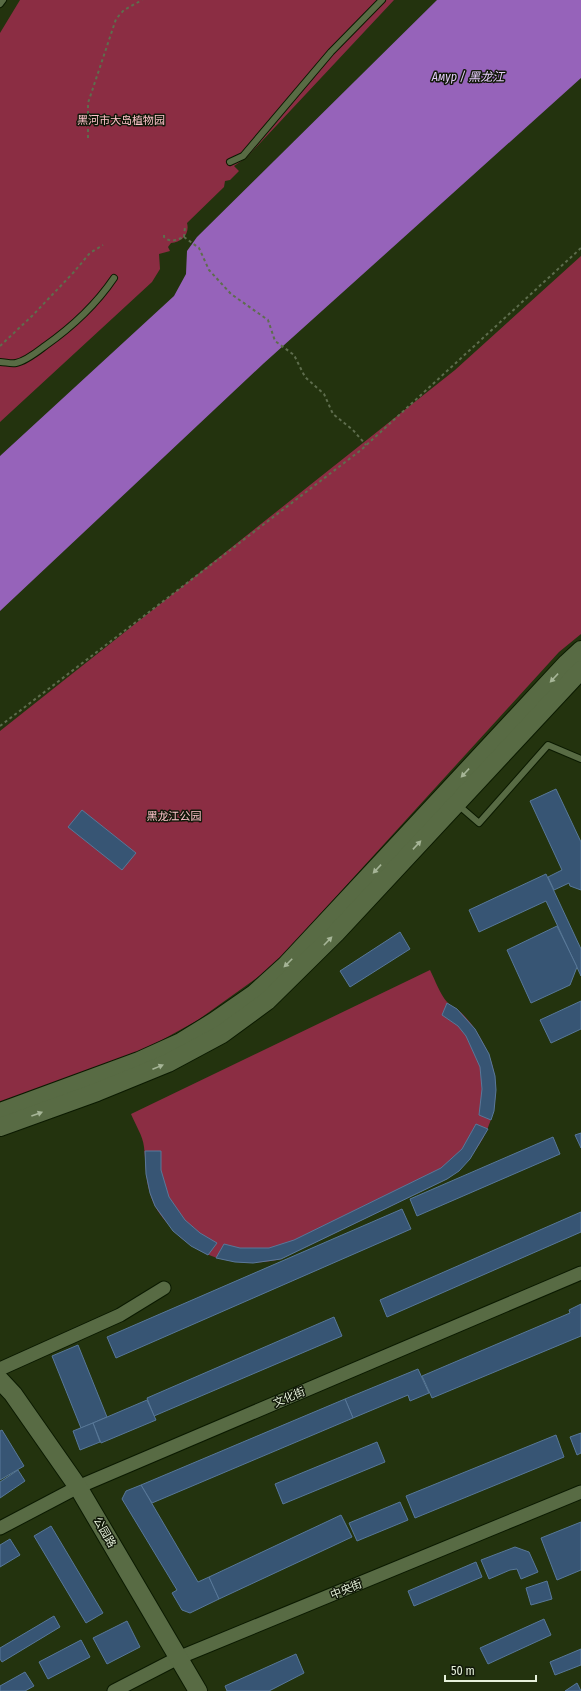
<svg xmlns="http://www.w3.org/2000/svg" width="581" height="1691" viewBox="0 0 581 1691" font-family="'Fira Sans Condensed','Noto Sans SC',sans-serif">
  <rect width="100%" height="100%" fill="#23330e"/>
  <g fill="#8b2d43">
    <path d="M 20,0 L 394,0 L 246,158 L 234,166 L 239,171 L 230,180 L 225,181 L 224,187 L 187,223 C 190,234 182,242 171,243 L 168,247 L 170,251 L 159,254 L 160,269 L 152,282 L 0,422 L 0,33 Z"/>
    <polygon points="581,256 581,634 559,652 272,967 198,1020 144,1050 0,1102 0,731 455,370"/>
    <path d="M 430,970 C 435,980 440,994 447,1002 C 449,1005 454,1007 457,1009 C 468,1018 477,1031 483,1043 C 511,1091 490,1148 447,1179 L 281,1259 C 238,1269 196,1259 168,1224 C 160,1215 153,1205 150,1193 C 145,1178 146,1163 144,1147 C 143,1136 135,1124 131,1114 Z"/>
  </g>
  <polygon fill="#9663ba" points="437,0 581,0 581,78 263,364 0,611 0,456 174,296 186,274 187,251 197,237"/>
  <g fill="#375574" stroke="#587899">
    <polygon points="556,789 581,842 581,890 570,886 569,883 554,890 548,877 562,870 530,801"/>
    <polygon points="82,810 136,853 122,870 68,827"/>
    <polygon points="546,874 581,949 581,976 546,901 479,932 469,910"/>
    <polygon points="557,926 577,967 570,985 531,1003 507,950"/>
    <polygon points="400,932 410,949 350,987 340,971"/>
    <polygon points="581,1001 581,1029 551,1043 540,1020"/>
    <polygon points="447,1003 457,1009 475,1029 489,1054 495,1076 496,1090 494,1111 491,1120 479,1115 482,1089 480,1067 466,1036 458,1026 442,1015"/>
    <polygon points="476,1124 488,1129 470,1159 459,1171 447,1179 281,1259 253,1263 235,1262 216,1258 224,1244 240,1248 269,1248 294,1240 441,1168 462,1149"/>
    <polygon points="581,1133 581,1148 575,1135"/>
    <polygon points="553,1137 560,1154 417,1216 410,1199"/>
    <polygon points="145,1151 161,1151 161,1170 169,1197 185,1220 200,1233 217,1243 208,1255 191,1246 173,1231 155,1206 150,1193 146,1174"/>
    <polygon points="402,1209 411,1229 116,1358 107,1337"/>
    <polygon points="581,1212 581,1232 387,1317 380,1300"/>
    <polygon points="581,1304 581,1336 432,1398 422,1376 570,1313 569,1310"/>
    <polygon points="334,1317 342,1336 154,1416 147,1398"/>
    <polygon points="78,1345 107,1417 81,1428 52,1356"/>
    <polygon points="418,1369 429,1393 410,1401 408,1395 353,1418 345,1399"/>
    <polygon points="345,1399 353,1418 152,1503 141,1485"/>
    <polygon points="147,1400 156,1420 101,1443 93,1423"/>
    <polygon points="93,1423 100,1442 80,1450 73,1431"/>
    <polygon points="2,1430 24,1466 0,1480 0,1431"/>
    <polygon points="581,1433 581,1453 577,1455 570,1437"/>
    <polygon points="556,1435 564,1457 415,1518 406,1496"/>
    <polygon points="377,1442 385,1462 283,1504 275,1484"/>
    <polygon points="18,1470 25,1481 0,1498 0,1482"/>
    <polygon points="141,1485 198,1582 209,1577 219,1599 190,1613 182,1610 172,1593 177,1590 122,1499 126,1491"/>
    <polygon points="400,1502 408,1520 357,1541 349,1523"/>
    <polygon points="341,1515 352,1537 219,1599 209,1577"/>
    <polygon points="581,1522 581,1570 557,1580 541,1538"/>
    <polygon points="51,1526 103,1613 86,1623 34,1536"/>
    <polygon points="10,1539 20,1555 0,1567 0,1545"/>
    <polygon points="515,1547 529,1552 538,1572 521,1579 517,1569 510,1570 489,1579 481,1560"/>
    <polygon points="476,1562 482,1577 414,1606 408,1591"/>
    <polygon points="547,1581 552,1599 531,1605 526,1588"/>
    <polygon points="54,1616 60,1627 2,1662 0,1659 0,1648"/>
    <polygon points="544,1619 551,1635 488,1664 480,1648"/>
    <polygon points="127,1621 140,1647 107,1664 93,1638"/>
    <polygon points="81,1640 90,1657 48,1679 39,1662"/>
    <polygon points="581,1649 581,1665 555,1675 550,1662"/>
    <polygon points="296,1654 304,1673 269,1691 227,1691 225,1686"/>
    <polygon points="25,1672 34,1686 25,1691 0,1691 0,1686"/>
    <polygon points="577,1683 581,1691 565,1691"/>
  </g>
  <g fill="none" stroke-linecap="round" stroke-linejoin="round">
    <defs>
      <g id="lane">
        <polyline points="0,4 3,0"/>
        <polyline points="230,162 243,156 331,52 382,0"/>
        <path d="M 0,362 C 5,362 11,364 16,363 C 26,361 37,352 45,346 C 72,327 95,306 114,278"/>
        <polyline points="457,804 479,823 548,745 581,759"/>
      </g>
      <g id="street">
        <polyline points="0,1369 120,1315 164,1288"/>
        <polyline points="0,1528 78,1487 581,1273"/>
        <polyline points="114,1691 178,1658 581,1492"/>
      </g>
      <g id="secondary">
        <polyline points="0,1112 139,1061 181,1042 215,1021 254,994 286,965 567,663 581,650"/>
        <polyline points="0,1127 97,1092 168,1063 222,1034 267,1001 336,933 581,670"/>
        <polyline points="0,1380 13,1394 78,1487 198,1691"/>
      </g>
    </defs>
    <use href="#lane" stroke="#0b1a00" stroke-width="8"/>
    <use href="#street" stroke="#0b1a00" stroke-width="15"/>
    <use href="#secondary" stroke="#0b1a00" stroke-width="20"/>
    <g stroke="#5e6d4d" stroke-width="2" stroke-dasharray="3 3" stroke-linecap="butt">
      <polyline points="88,138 88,103 116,19 124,10 142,0"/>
      <path d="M 164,235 L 164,237 C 171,243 176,240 184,237"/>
      <polyline points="184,237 199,248 209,270 231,294 268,320 275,341 294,355 305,377 324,394 333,414 353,430 366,445"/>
      <polyline points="184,237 185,227"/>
      <polyline points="0,346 32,316 73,273 90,253 103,245"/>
      <polyline points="0,726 361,450 581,248"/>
    </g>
    <use href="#lane" stroke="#586b44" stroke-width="6"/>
    <use href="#street" stroke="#586b44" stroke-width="13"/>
    <use href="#secondary" stroke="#586b44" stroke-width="18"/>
  </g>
  <defs><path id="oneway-solid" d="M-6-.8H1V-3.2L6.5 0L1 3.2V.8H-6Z"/></defs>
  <g fill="#a6b597">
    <use href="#oneway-solid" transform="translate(554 678) rotate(133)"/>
    <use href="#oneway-solid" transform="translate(465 773) rotate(133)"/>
    <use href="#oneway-solid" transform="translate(417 845) rotate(-47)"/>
    <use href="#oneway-solid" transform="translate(377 869) rotate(133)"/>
    <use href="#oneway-solid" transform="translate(328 941) rotate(-46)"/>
    <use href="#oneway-solid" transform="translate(288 963) rotate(135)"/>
    <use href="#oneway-solid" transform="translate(158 1067) rotate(-22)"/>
    <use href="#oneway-solid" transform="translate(37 1114) rotate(-20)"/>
  </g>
  <g text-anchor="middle" stroke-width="3" stroke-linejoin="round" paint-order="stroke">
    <g font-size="11" fill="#fdc3ca" stroke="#111809">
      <text x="121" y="124">黑河市大岛植物园</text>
      <text x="174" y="820">黑龙江公园</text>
    </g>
    <g font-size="11" fill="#e6f1db" stroke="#111809">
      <text transform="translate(289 1397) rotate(-23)" y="4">文化街</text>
      <text transform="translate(105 1532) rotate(60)" y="4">公园路</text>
      <text transform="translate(346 1589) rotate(-22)" y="4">中央街</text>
    </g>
    <g font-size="12" font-style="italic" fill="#e4cbf9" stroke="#111809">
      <text x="468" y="81">Амур / 黑龙江</text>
    </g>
  </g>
  <path d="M445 1675v6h91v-6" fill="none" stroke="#e6f1db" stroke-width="2"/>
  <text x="451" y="1675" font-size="12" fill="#e6f1db" stroke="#111809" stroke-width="3" paint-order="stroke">50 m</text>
</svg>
